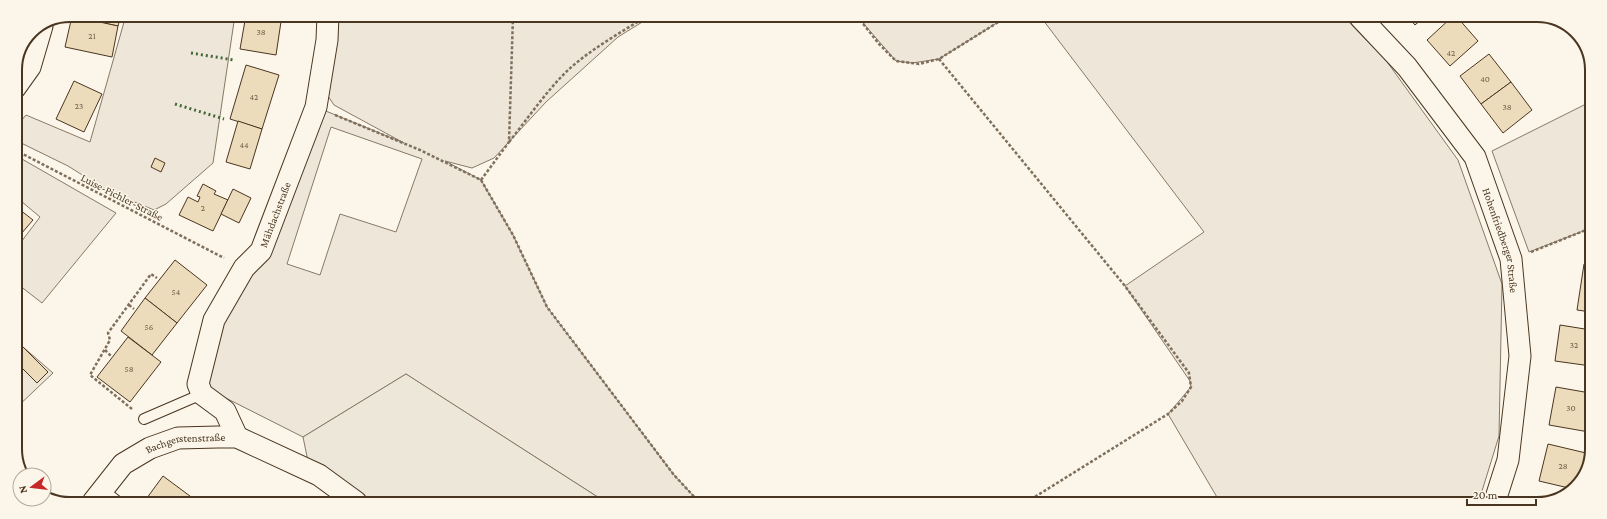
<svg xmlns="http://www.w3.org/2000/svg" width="1607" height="519" viewBox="0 0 1607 519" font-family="'Crimson Pro',serif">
  <rect width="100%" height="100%" fill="#fbf6e9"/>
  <g fill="#ede6d9" stroke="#887966" fill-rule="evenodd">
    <polygon points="126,15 235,15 213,163 166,204 154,210 108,191 68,166 15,140 15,128 26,115 90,142"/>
    <path d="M 338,15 L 652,16 L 618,37 L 546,102 L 494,158 L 472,168 L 445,161 L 481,180 L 513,235 L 547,307 L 674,475 L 700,503 L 607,503 L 406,374 L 303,437 L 198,384 L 236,282 L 316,107 L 404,143 L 334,105 L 328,96 ZM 331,127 L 422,159 L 396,232 L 340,214 L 320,275 L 287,264 Z"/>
    <polygon points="857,16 1008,16 939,59 912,63 896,61"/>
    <polygon points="1040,16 1344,17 1385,59 1458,160 1502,284 1499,436 1478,504 1221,504 1168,414 1191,387 1190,381 1125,286 1204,232"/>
    <polygon points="1592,101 1591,228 1529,252 1492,151"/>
    <polygon points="15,155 116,213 42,303 15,282 15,250 40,217 15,196"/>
  </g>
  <g fill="#ede7d9" stroke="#887966">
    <polygon points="15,340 53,373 15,409"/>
    <polygon points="406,374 607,503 353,502 310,471 303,437"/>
  </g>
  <g fill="#ecdcbc" stroke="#4a3520">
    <polygon points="101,15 121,15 118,26 99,22"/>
    <polygon points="246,15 282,15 276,55 240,49"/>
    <polygon points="72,16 118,26 112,57 65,47"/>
    <polygon points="1408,17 1424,17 1415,25"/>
    <polygon points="1452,17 1457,17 1478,41 1450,66 1427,40"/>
    <polygon points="1489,54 1511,82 1481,104 1460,76"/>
    <polygon points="246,65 279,75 262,129 230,119"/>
    <polygon points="74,81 102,94 84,132 56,119"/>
    <polygon points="1511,82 1532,110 1503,133 1481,104"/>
    <polygon points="238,121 262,129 250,169 226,162"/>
    <polygon points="155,158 165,163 161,172 151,167"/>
    <polygon points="203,184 216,191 214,194 228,200 213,231 179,215 188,197 198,202 200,197 197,196"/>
    <polygon points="233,189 251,198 239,223 221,214"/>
    <polygon points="15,206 33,220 15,241"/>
    <polygon points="175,260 207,285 177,323 145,298"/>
    <polygon points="1584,264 1591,265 1591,312 1577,310"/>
    <polygon points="145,298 177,323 152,355 121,331"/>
    <polygon points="1560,325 1591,330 1591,366 1555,361"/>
    <polygon points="128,337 161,362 130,402 97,377"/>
    <polygon points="23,347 48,372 37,383 15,361 15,355"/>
    <polygon points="1556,387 1590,393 1589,432 1549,425"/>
    <polygon points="15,394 22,400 15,407"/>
    <polygon points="1548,444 1586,453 1580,479 1573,489 1539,481"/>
    <polygon points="20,466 29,475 23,475"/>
    <polygon points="163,476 198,502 144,502"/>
    <polygon points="44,491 52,499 52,500 44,495"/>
    <polygon points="1533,499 1543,502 1532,504"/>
  </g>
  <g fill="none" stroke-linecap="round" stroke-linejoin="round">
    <defs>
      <g id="service">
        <polyline points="15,383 17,385"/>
        <polyline points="144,419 202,394"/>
        <polyline points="103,490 118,502"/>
      </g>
      <g id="minor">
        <path id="s1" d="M 1360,17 L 1407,67 L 1475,157 L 1511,259 L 1520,356 L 1508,460 L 1494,504"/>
        <polyline points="15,88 30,67 42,26"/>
        <path id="s2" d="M 237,437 L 225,411 L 202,394 L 198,384 L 214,320 L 244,268 L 261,251 L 316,107 L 327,40 L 328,15"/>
        <path id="s3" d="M 93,502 L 123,464 L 150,448 L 178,438 L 218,437 L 237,437 L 319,475 L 356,502"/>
      </g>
    </defs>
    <use href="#service" stroke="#4a3520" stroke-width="12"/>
    <use href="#minor" stroke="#4a3520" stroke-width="23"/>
    <g stroke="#7f6f5c" stroke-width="2.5" stroke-dasharray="3 2" stroke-linecap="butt">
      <polyline points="857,16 879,44 896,61 919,64 939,59 1008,16"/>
      <polyline points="939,59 1125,286 1189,373 1191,387 1182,401 1168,414 1025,503"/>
      <polyline points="335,115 420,150 481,180 513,235 547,307 674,475 700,503"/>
      <path d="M 509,142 C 528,118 545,93 566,72 C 589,50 620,33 647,16"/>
      <polyline points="15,150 224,258"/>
      <polyline points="481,180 509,142 513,16"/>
      <polyline points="1531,252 1591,228"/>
      <polyline points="129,305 134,309"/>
      <polyline points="105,350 111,356"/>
      <polyline points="132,409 90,375 110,340 108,333 151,274 157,278"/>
    </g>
    <use href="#service" stroke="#fbf6e9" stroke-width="10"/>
    <use href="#minor" stroke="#fbf6e9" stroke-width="21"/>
    <g stroke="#436837" stroke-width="3" stroke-dasharray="2 3" stroke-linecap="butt">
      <polyline points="191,53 234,60"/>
      <polyline points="175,104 224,119"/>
    </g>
  </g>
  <g text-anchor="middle" stroke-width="3" stroke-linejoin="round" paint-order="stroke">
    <g font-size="9" fill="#725f47">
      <text x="261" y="35">38</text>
      <text x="92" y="39">21</text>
      <text x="1451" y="56">42</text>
      <text x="1485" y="82">40</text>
      <text x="254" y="100">42</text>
      <text x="79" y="109">23</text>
      <text x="1507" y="110">38</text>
      <text x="244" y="148">44</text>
      <text x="203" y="211">2</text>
      <text x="176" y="295">54</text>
      <text x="149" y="330">56</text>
      <text x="1574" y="348">32</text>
      <text x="129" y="372">58</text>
      <text x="1571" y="411">30</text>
      <text x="1563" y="469">28</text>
    </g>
    <g font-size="11" fill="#4a3520" stroke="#fbf6e9">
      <text transform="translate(122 197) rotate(27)" y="4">Luise-Pichler-Straße</text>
      <text dy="4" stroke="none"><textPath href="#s2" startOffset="257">Mähdachstraße</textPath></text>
      <text dy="4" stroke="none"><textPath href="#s1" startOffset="269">Hohenfriedberger Straße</textPath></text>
      <text dy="4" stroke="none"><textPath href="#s3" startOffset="116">Bachgerstenstraße</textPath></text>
    </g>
  </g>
  <path d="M0 0H1607V519H0ZM70 22H1537A48 48 0 0 1 1585 70V449A48 48 0 0 1 1537 497H70A48 48 0 0 1 22 449V70A48 48 0 0 1 70 22Z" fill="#fbf6e9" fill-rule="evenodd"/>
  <path fill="none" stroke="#4a3520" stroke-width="2" d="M70 22H1537A48 48 0 0 1 1585 70V449A48 48 0 0 1 1537 497H70A48 48 0 0 1 22 449V70A48 48 0 0 1 70 22Z"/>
  <g transform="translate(32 487) rotate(255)"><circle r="19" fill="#fbf6e9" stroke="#b4a999"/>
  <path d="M0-3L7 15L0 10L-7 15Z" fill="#c62828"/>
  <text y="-6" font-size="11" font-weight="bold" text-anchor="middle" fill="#4a3520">N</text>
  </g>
  <path d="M1467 499v6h69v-6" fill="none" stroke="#4a3520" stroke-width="2"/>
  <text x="1473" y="499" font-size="12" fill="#4a3520" stroke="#fbf6e9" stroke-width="3" paint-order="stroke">20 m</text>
</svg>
